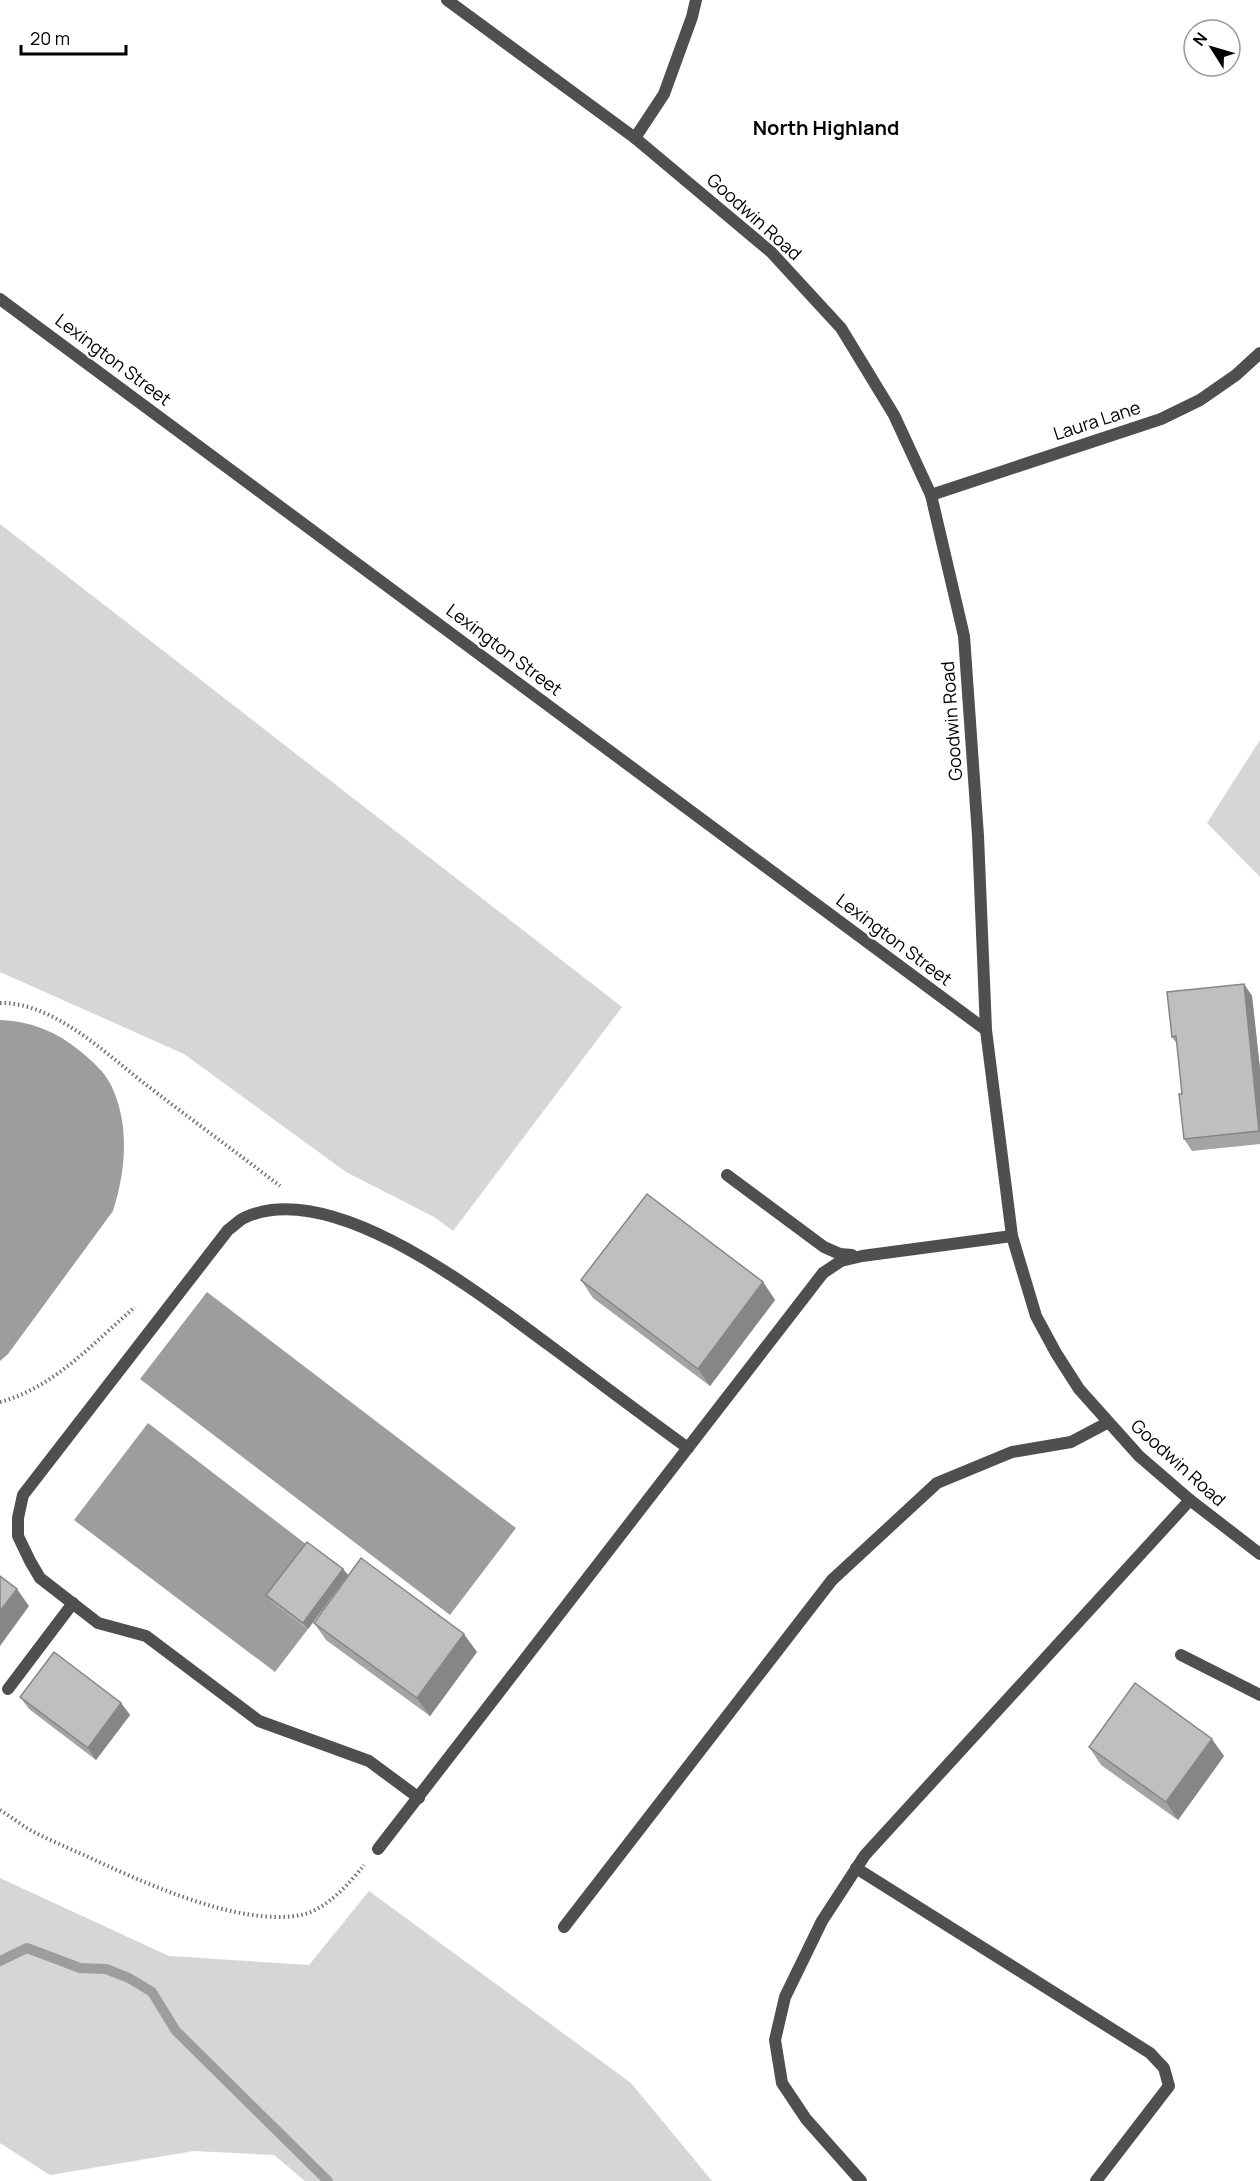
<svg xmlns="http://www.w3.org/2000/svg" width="1260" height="2181" viewBox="0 0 1260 2181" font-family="Manrope,sans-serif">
  <rect width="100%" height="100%" fill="#fff"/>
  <g fill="#d6d6d6">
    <polygon points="0,524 622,1007 453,1231 436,1218 346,1172 184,1054 0,972"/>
    <polygon points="1260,740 1260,877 1207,823"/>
    <polygon points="0,1878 169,1956 309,1965 369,1891 631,2083 712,2181 305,2181 274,2155 194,2151 50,2175 0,2143"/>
  </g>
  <g fill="#9d9d9d">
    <path d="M 0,1020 C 30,1021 56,1031 80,1051 C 91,1060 104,1071 111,1085 C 130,1124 126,1170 113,1211 L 8,1354 L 0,1361 Z"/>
    <polygon points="207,1292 516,1528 450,1615 140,1379"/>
    <polygon points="148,1423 311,1548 271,1601 308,1629 275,1672 74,1520"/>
  </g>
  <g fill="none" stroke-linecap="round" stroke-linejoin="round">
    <polyline stroke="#9d9d9d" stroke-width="10" points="0,1961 27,1948 80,1968 106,1969 129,1978 152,1992 176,2031 328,2181"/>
    <g stroke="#717171" stroke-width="4" stroke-dasharray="1.5 3" stroke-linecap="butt">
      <path d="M 0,1003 C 55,1002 108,1056 149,1087 C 192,1120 236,1152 280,1186"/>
      <path d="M 0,1402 C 54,1388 94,1342 135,1307"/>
      <path d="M 0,1810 C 10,1816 20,1824 30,1830 C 47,1839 66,1847 84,1855 C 140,1881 238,1927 301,1915 C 326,1910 349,1884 364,1865"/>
    </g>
    <g stroke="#4f4f4f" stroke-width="12">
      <polyline points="727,1175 824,1247 840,1254 852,1255"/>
      <polyline points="1181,1655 1260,1695"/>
      <polyline points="8,1689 73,1603"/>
      <path d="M 419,1798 L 369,1761 L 259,1721 L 146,1636 L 98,1623 L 40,1578 L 30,1561 L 18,1536 L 18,1518 L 23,1495 L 228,1230 C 234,1226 240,1219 246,1217 C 334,1178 481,1295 549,1345 C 595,1379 641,1414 688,1448"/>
      <polyline points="378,1849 823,1273 841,1261 862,1256 1012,1236"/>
    </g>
    <g stroke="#4f4f4f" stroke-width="12">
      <polyline points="447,0 635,138 771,252 841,328 894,415 931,495 964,636 978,836 986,1030 1012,1236 1036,1316 1056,1353 1079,1389 1139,1456 1190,1500 1260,1554"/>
      <polyline points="635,138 664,94 692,17 696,0"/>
      <polyline points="0,299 986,1030"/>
      <polyline points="931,495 1161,419 1200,400 1236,375 1260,353"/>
      <polyline points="856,1868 1150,2053 1164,2068 1169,2086 1096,2181"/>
      <polyline points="564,1927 832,1580 937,1483 1012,1452 1071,1442 1107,1423"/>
      <polyline points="861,2181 806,2119 782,2083 775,2040 785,1997 822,1921 865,1855 1190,1500"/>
    </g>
  </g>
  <g fill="#a4a4a4">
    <polygon points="1244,984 1252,996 1260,1069 1260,1144 1192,1151 1184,1139 1182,1094 1177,1044 1172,1037"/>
    <polygon points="581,1280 763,1282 775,1300 710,1386 593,1298"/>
    <polygon points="343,1569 348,1575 308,1629 271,1601 266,1595"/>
    <polygon points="314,1623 477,1652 430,1716 326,1640"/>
    <polygon points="20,1697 121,1703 130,1715 96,1760 29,1709"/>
    <polygon points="1089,1747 1224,1756 1178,1820 1101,1765"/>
  </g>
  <g fill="#868686">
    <polygon points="1244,984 1252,996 1260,1069 1260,1132"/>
    <polygon points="763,1282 775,1300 710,1386 698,1369"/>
    <polygon points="343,1569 348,1575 308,1629 303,1623"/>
    <polygon points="17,1589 29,1606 0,1646 0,1611"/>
    <polygon points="464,1634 477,1652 430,1716 417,1698"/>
    <polygon points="121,1703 130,1715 96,1760 88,1748"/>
    <polygon points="1212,1739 1224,1756 1178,1820 1166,1802"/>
  </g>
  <g fill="#bfbfbf" stroke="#868686" stroke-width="1.5">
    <polygon points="1244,984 1259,1131 1184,1139 1179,1094 1182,1094 1176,1036 1172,1037 1167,992"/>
    <polygon points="647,1194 763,1282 698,1369 581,1280"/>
    <polygon points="307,1542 343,1569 303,1623 266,1595"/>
    <polygon points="361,1558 464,1634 417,1698 314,1623"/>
    <polygon points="0,1576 17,1589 0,1611"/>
    <polygon points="54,1652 121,1703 88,1748 20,1697"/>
    <polygon points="1135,1683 1212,1739 1166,1802 1089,1747"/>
  </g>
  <g text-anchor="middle" stroke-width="5" stroke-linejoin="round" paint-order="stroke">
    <g font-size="18" fill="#000" stroke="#fff">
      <text transform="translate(754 217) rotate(42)" y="6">Goodwin Road</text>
      <text transform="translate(113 360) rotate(37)" y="6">Lexington Street</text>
      <text transform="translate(1097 421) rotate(-18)" y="6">Laura Lane</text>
      <text transform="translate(504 650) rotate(37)" y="6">Lexington Street</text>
      <text transform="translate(952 721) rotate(-94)" y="6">Goodwin Road</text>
      <text transform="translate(894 940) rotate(37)" y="6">Lexington Street</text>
      <text transform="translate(1178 1463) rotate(42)" y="6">Goodwin Road</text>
    </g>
    <g font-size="20" font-weight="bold" fill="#000" stroke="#fff">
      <text x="826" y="135">North Highland</text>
    </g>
  </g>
  <g transform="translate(1212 48) rotate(307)"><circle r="28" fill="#ffffff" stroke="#999999" stroke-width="1.5"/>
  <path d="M0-4.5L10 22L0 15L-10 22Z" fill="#000000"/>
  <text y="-9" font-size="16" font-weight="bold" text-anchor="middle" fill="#000000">N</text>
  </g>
  <path d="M21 45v9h105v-9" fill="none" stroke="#000000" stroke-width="3"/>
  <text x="30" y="45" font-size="18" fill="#000000" stroke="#ffffff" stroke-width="4.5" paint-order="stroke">20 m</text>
</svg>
